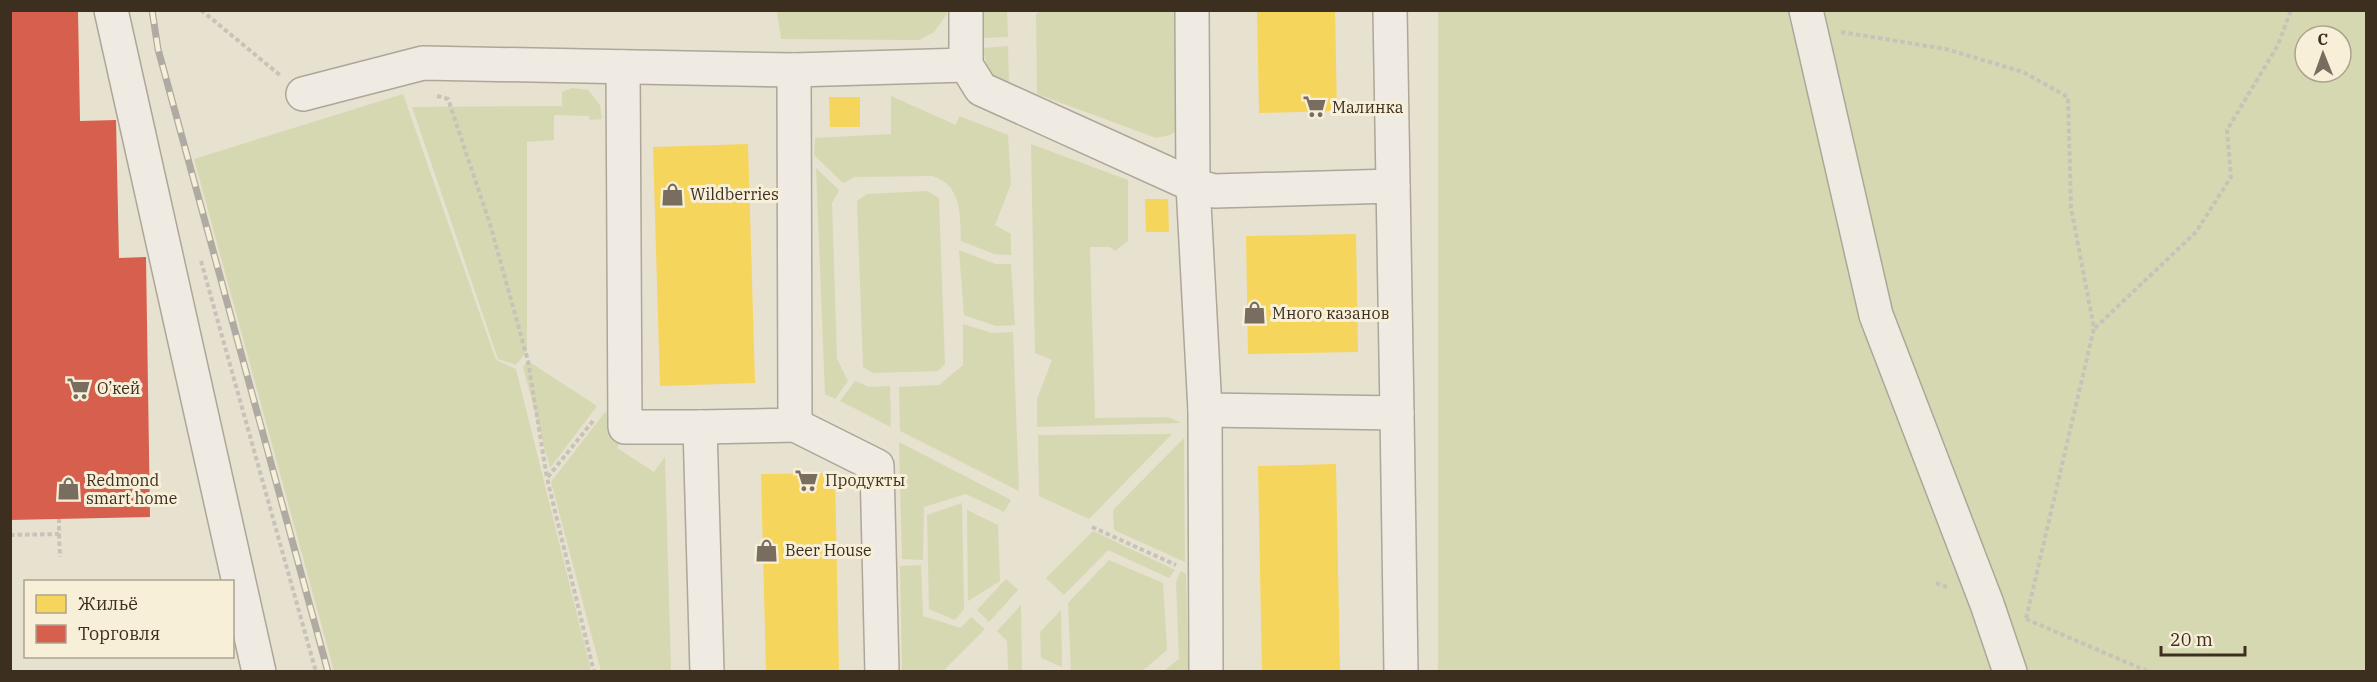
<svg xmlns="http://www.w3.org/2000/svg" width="2377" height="682" viewBox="0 0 2377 682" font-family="'IBM Plex Serif',serif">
  <rect width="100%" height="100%" fill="#e7e1d0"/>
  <g fill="#d6d8b2" fill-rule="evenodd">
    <polygon points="947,10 947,14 934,32 919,40 781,39 777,11"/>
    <polygon points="1043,10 1183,11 1180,128 1170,135 1156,138 1037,94 1036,14"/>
    <polygon points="983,11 1007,11 1008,37 984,38"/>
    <path d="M 1438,11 L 2366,11 L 2366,671 L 1438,671 ZM 2305,36 L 2341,36 L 2341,72 L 2305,72 Z"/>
    <polygon points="1008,46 1009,84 988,74 983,48"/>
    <polygon points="572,88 588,90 600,105 602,119 590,120 589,116 554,115 554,140 527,142 527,351 516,365 498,359 412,107 562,106 562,92"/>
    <polygon points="403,94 496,360 516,369 591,671 334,671 194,159"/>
    <path d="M 891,96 L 956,125 L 959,116 L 1008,135 L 1011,184 L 995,225 L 1011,234 L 1011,255 L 994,254 L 961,241 C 960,215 962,185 932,176 L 855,177 L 843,183 L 814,155 L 815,138 L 891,134 Z"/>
    <polygon points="1031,144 1128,180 1128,241 1115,251 1110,247 1090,247 1095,418 1168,417 1181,423 1037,427 1037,399 1052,360 1035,353"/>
    <polygon points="816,168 839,190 832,203 837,359 848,381 835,399 825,394"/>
    <polygon points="927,191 939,198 945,364 938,371 873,373 863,367 857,201 867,194"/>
    <polygon points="959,250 995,264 1011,264 1015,325 996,326 964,315"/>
    <polygon points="963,324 992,333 1013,332 1019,491 900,431 899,387 939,385 963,365"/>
    <polygon points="528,361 597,406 550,468 523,367"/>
    <polygon points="855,381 869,387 890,386 891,427 840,401"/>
    <polygon points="605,412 626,433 617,448 654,472 665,457 671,671 601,671 551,482"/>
    <polygon points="1172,434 1089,519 1039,496 1038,435"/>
    <polygon points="1184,438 1185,562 1114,530 1113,510"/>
    <polygon points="899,442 1011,500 1004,512 966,494 924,507 923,560 902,559"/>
    <polygon points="962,503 964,609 955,620 929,609 927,515"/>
    <polygon points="967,510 998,525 1000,581 968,601"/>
    <polygon points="1093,531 1175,570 1169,578 1108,550 1064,595 1046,578"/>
    <polygon points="1109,560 1163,583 1167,650 1142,671 1071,671 1068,603"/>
    <polygon points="921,565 923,616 961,628 971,617 985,629 943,671 902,671 900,566"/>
    <polygon points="1181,571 1186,574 1188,671 1164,671 1179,659 1176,582"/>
    <polygon points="1006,579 1018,590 989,622 977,610"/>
    <polygon points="1021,605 1022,671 1008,671 1007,641 997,631"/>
    <polygon points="1061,610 1062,667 1041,658 1040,632"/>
  </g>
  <g fill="#f6d55c">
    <polygon points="1257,10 1335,10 1337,111 1259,113"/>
    <polygon points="829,97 860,97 860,127 830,127"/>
    <polygon points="748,144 755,383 660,386 653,147"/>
    <polygon points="1145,199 1168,199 1169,232 1146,232"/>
    <polygon points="1356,234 1358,352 1248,354 1246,236"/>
    <polygon points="1336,464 1340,672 1262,672 1258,466"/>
    <polygon points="835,473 839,672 766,672 761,474"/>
  </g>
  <polygon fill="#d6604d" points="10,10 78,10 80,121 116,120 119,258 146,257 150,517 10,520"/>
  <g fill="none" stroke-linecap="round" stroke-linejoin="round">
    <defs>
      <g id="minor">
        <polyline points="111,10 259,672"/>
        <polyline points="966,10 966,65 981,89 1193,185 1214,191 1393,186"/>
        <polyline points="1192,10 1193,185 1205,410 1206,672"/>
        <polyline points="1806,10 1876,315 1987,604 2010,672"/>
        <polyline points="623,67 625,427 700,427 707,672"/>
        <polyline points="303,94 423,63 794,70 966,65"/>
        <polyline points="1205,410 1397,413 1390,10"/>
        <polyline points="1397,413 1401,672"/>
        <polyline points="795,425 877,466 882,672"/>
        <polyline points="700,427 795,425 794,70"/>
      </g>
    </defs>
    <use href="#minor" stroke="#ada699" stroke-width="36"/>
    <g stroke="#c8c2b9" stroke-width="4" stroke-dasharray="4.5 3" stroke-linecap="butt">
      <polyline points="201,10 281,76"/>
      <polyline points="1841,32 1946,49 2023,72 2068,97 2071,208 2094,328 2026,619"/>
      <polyline points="437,96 448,99 490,224 528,361 547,478"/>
      <polyline points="201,261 316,672"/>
      <polyline points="2095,328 2196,232 2231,177 2227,130 2278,45 2291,10"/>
      <polyline points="593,421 547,478 594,672"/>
      <polyline points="1092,527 1176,565"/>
      <polyline points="59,534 60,557"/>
      <polyline points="10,535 59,534 59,519"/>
      <polyline points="1936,583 1947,587"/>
      <polyline points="2026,619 2149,672"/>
    </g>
    <use href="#minor" stroke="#efebe3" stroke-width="33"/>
    <defs>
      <polyline id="rail" points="152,10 158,49 328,672"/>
    </defs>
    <use href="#rail" stroke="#afaba2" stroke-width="7"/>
    <use href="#rail" stroke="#f7efd8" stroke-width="4.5" stroke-dasharray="14" stroke-linecap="butt"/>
  </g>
  <defs>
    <symbol id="supermarket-bare" viewBox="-9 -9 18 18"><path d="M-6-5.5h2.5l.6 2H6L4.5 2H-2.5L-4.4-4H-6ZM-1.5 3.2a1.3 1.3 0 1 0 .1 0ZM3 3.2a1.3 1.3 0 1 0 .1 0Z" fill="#786d5e" stroke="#f7efd8" stroke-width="2.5" paint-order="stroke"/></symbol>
    <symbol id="shop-bare" viewBox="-9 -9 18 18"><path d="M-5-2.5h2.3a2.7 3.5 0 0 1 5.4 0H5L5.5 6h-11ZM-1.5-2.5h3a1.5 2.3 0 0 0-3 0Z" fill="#786d5e" stroke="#f7efd8" stroke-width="2.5" paint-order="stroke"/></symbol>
  </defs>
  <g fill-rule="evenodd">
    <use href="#supermarket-bare" x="1298" y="90" width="33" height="33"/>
    <use href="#shop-bare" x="656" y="178" width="33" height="33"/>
    <use href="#shop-bare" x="1238" y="296" width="33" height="33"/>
    <use href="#supermarket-bare" x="62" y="372" width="33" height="33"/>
    <use href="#supermarket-bare" x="790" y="464" width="33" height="33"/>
    <use href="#shop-bare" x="52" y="472" width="33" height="33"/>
    <use href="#shop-bare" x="750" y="534" width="33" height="33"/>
  </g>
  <g text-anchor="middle" stroke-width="6" stroke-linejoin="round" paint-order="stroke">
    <g font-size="16" fill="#3d2f20" stroke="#f7efd8" text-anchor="start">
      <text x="1332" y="113">Малинка</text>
      <text x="690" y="200">Wildberries</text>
      <text x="1272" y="319">Много казанов</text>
      <text x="97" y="394">О’кей</text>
      <text x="86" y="486">Redmond<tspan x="86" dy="18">smart home</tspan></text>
      <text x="825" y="486">Продукты</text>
      <text x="785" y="556">Beer House</text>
    </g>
  </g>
  <rect width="2377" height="682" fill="none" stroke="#3d2f20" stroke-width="24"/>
  <rect x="24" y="580" width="210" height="78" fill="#f7efd8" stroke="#ada28e" stroke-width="1.5"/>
  <rect x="36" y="595" width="30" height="18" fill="#f6d55c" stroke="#ada28e" stroke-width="1.5"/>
  <text x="78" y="610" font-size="18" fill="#3d2f20">Жильё</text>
  <rect x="36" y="625" width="30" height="18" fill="#d6604d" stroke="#ada28e" stroke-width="1.5"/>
  <text x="78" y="640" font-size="18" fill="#3d2f20">Торговля</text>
  <g transform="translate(2323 54) rotate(359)"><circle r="28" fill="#f7efd8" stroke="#ada28e" stroke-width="1.5"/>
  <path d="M0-4.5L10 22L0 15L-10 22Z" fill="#786d5e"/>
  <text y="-9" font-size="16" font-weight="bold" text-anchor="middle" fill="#3d2f20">С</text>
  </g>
  <path d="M2161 646v9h84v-9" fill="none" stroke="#3d2f20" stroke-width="3"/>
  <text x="2170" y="646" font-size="18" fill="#3d2f20" stroke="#f7efd8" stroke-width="4.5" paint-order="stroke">20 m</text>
</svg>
